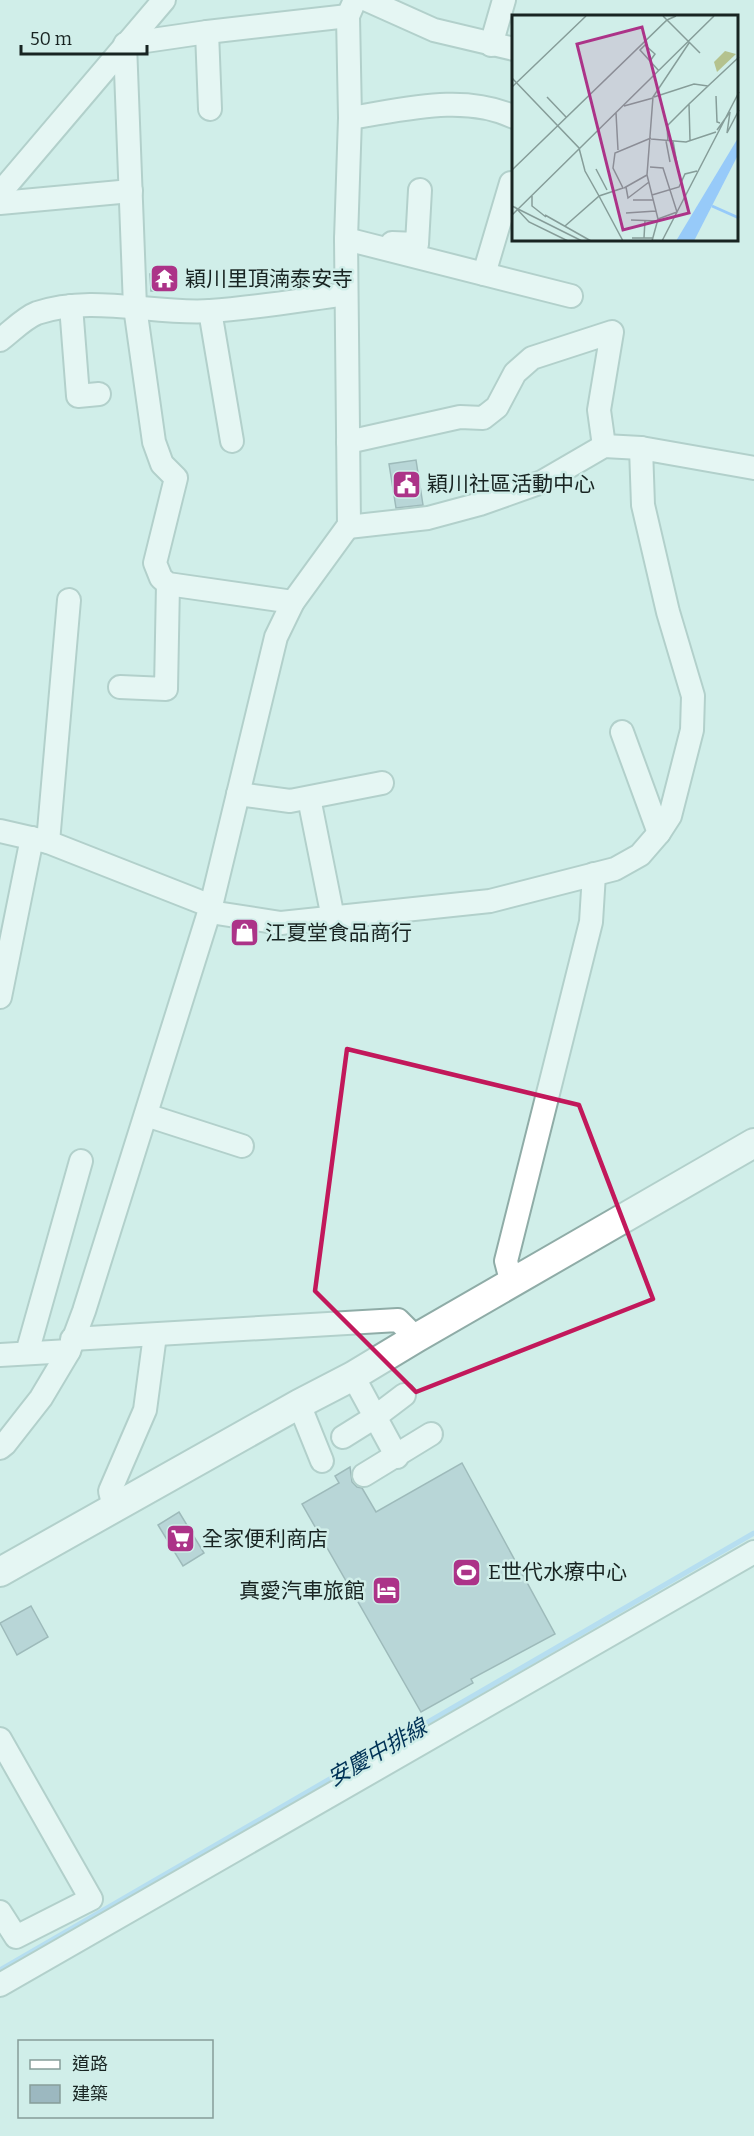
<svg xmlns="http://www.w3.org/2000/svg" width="754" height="2136" viewBox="0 0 754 2136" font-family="Bitter,'Noto Sans TC',serif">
  <rect width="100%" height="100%" fill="#d0eee9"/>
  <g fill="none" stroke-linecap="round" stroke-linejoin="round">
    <polyline stroke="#97caf9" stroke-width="5" points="0,1970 754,1533"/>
  </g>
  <g fill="#9cb8c0" stroke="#617b82" stroke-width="1.5">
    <polygon points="174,273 175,290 151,291 150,274"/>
    <polygon points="416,460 423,505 396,508 389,464"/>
    <polygon points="462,1463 555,1634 471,1679 473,1683 421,1712 302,1504 339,1483 335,1476 350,1467 352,1482 357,1487 362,1488 376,1512"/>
    <polygon points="179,1512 204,1553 183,1566 158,1525"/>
    <polygon points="31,1606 48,1637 17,1655 0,1623"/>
  </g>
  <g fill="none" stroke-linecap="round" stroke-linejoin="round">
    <defs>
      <g id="minor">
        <polyline points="367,0 434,30 514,49"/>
        <polyline points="207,32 210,109"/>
        <polyline points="491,45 504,0"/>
        <path d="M 350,118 C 403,110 463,93 514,117"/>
        <polyline points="0,193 164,0"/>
        <polyline points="0,203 131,191"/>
        <polyline points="346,239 571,296"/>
        <polyline points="392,243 417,244 420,190"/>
        <polyline points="484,274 511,183"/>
        <polyline points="71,306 78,396 99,394"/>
        <polyline points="210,311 232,441"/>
        <path d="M 0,340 C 11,332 24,318 37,313 C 93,294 154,315 210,311 C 256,308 301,300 346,294"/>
        <polyline points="348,442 460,417 483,418 497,407 515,373 532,358 612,332 599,410 604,446"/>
        <polyline points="348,527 428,518 480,504 542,482 604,446 641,448"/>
        <polyline points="293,602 168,584 161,578 155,563 176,478 162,464 154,442 135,307 125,44 207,32 348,16"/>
        <polyline points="120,687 166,689 168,584"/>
        <polyline points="622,732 659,833"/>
        <polyline points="238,794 290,801 382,783"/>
        <polyline points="309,798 333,918"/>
        <polyline points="0,831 48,842 211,906"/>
        <polyline points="48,842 69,600"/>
        <polyline points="210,912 281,923 490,901 615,869 640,855 659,833 670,816 692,730 693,696 668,612 643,505 641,448 754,468"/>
        <polyline points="0,997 32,838"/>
        <polyline points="146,1115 242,1146"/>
        <polyline points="512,1284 506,1261 591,922 594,874"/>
        <polyline points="72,1339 398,1320 416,1338"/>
        <polyline points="27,1353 81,1161"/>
        <polyline points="0,1355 69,1351"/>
        <polyline points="353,1376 397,1457"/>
        <polyline points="299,1404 322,1461"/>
        <polyline points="343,1437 375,1417 404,1395"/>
        <polyline points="0,1448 5,1444 41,1398 69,1351 84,1311 211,906 276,637 293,602 349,525 346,239 350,118 348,16 355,0"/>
        <polyline points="364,1475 431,1434"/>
        <polyline points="114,1507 110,1491 145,1410 155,1335"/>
        <polyline points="0,1739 91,1899 16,1937 0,1912"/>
        <polyline points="0,1985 754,1552"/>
      </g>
      <polyline id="major" points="0,1572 299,1404 353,1376 416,1338 754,1143"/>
    </defs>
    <use href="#minor" stroke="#8faca7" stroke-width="26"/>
    <use href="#major" stroke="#8faca7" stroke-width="32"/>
    <use href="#minor" stroke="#fff" stroke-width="22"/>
    <use href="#major" stroke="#fff" stroke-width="28"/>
  </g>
  <path d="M0 0H754V2136H0ZM 347,1049 L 579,1105 L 653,1299 L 416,1392 L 315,1291 Z" fill="#d0eee9" fill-opacity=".55" fill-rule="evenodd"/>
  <path fill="none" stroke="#c2185b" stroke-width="4.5" stroke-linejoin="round" d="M 347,1049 L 579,1105 L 653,1299 L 416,1392 L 315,1291 Z"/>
  <defs>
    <symbol id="temple-square" viewBox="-11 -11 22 22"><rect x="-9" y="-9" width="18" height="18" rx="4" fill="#ac3388" stroke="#d0eee9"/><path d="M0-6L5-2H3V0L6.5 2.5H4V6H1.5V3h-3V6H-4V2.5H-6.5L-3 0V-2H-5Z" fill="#fff"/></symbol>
    <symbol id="civic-square" viewBox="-11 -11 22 22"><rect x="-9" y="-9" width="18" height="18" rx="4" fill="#ac3388" stroke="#d0eee9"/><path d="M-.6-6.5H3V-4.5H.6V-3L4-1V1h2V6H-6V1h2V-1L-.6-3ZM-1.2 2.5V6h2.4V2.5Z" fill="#fff"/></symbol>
    <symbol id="shop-square" viewBox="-11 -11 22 22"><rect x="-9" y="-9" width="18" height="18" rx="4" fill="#ac3388" stroke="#d0eee9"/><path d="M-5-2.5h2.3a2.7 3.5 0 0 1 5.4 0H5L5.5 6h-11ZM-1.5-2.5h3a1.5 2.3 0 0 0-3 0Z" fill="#fff"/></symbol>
    <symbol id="supermarket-square" viewBox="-11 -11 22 22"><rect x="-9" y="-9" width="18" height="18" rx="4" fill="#ac3388" stroke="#d0eee9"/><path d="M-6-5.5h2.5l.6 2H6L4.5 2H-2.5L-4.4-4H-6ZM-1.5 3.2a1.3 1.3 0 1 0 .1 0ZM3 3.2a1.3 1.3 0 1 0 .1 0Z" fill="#fff"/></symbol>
    <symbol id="stadium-square" viewBox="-11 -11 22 22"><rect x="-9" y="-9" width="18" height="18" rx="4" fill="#ac3388" stroke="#d0eee9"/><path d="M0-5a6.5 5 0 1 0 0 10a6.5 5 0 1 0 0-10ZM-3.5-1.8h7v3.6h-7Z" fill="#fff"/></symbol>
    <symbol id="hotel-square" viewBox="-11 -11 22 22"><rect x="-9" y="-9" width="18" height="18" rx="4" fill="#ac3388" stroke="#d0eee9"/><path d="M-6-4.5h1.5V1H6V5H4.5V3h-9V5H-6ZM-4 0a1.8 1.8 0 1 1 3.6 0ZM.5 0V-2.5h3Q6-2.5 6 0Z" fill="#fff"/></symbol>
  </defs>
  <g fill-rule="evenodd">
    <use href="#temple-square" x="148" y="262" width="33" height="33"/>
    <use href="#civic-square" x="390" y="468" width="33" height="33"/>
    <use href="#shop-square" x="228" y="916" width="33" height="33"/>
    <use href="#supermarket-square" x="164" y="1522" width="33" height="33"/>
    <use href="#stadium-square" x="450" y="1556" width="33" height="33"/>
    <use href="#hotel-square" x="370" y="1574" width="33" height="33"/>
  </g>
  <g text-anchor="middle" stroke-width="5" stroke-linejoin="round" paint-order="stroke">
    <g font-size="21" fill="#182422" stroke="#d0eee9" text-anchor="start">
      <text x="185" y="286">穎川里頂湳泰安寺</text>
      <text x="427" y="491">穎川社區活動中心</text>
      <text x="265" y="940">江夏堂食品商行</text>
      <text x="202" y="1546">全家便利商店</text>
      <text x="488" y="1579">E世代水療中心</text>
      <text x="365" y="1598" text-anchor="end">真愛汽車旅館</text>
    </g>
    <g font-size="22" font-style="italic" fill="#003256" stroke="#d0eee9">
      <text transform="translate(377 1752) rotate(-30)" y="8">安慶中排線</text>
    </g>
  </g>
  <g transform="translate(512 15)">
    <rect width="226" height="226" fill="#d0eee9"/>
    <path d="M 213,36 L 224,39 L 205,57 L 202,47 Z" fill="#b4c28e"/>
    <path d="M 226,123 L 226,140 L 182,226 L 164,226 Z" fill="#97caf9"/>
    <path fill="none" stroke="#97caf9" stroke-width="3" d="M 200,191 L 227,203"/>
    <path fill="none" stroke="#869d99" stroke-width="1.5" d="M 151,1 L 188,38M 138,46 L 143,39 L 133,30 L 128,35 L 147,56M 0,63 L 67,133 L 73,156 L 87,181 L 53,211M 196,71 L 227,42M 0,72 L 74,1M 204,81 L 205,107 L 208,108M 35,82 L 54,102M 142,82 L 182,69 L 196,71 L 177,89M 112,91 L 141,83M 104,98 L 106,135M 205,115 L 218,97 L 215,118 L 227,95M 139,124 L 174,127 L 204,117M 154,126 L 158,147M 156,126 L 155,111 L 177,89 L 178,125M 161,126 L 165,149M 138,152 L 151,153 L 165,197 L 146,204M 84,154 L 95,175M 0,155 L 155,5 L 164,1M 114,172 L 116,183 L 137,167M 112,173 L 135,160M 140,180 L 167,172 L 173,159 L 185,156M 20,181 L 20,191 L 34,202M 121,185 L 141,185M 0,191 L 70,226M 3,192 L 17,207 L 56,226M 114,198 L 144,196M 0,200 L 202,1M 33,200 L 79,226M 119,205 L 146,206M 120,223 L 141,223M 132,223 L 133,205M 111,226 L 87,181 L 111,173 L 101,153 L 103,138 L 139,123M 140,226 L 146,204 L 135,160 L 141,82 L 177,28M 150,226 L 227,77"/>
    <path fill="#ac3388" fill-opacity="0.15" stroke="#ac3388" stroke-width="3" d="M 130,12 L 177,198 L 111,215 L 65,29 Z"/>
    <rect width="226" height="226" fill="none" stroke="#182422" stroke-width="3"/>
  </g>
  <rect x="18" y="2040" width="195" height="78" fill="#d0eee9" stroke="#869d99" stroke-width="1.5"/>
  <rect x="30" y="2060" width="30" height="9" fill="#ffffff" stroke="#869d99" stroke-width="1.5"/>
  <text x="72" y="2070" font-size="18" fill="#182422">道路</text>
  <rect x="30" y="2085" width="30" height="18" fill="#9cb8c0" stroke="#869d99" stroke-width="1.5"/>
  <text x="72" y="2100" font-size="18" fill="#182422">建築</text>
  <path d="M21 45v9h126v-9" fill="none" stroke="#182422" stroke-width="3"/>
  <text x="30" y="45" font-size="18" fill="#182422" stroke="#d0eee9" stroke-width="4.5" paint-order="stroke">50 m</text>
</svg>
